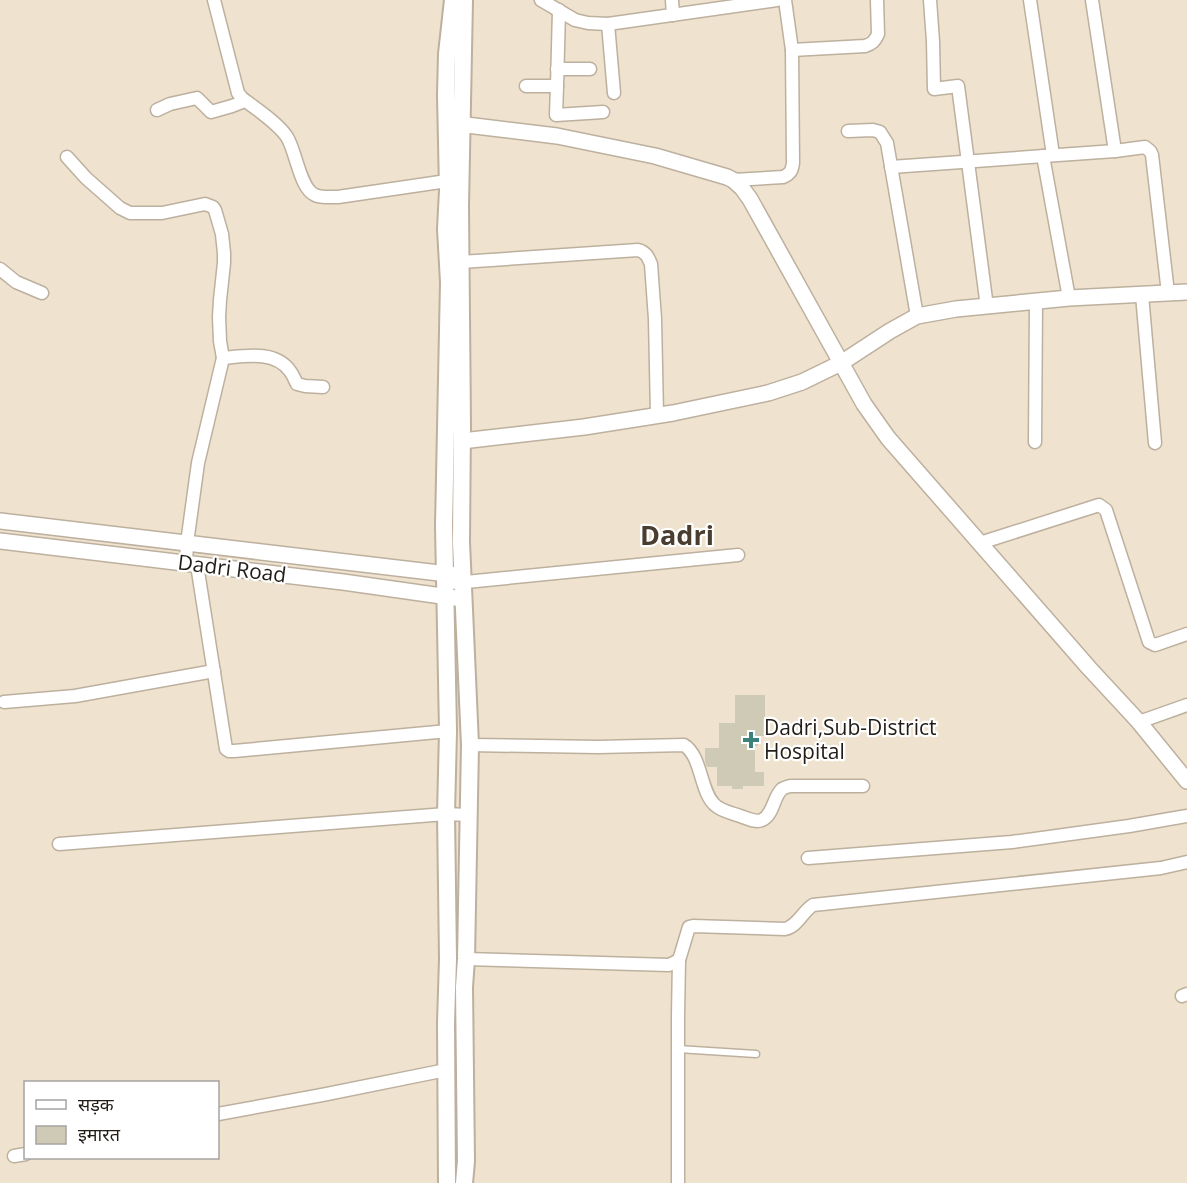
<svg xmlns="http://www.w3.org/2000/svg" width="1187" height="1183" viewBox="0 0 1187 1183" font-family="'Open Sans','Noto Sans Devanagari',sans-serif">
  <rect width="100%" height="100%" fill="#efe2cf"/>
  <polygon fill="#cecab5" points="735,695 765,695 765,736 758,736 758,746 755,746 755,772 764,772 764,786 743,786 743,789 732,789 732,786 717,786 717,767 707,767 705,762 705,748 719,748 719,723 735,723"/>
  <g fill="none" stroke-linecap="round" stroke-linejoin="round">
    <defs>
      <polyline id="service" points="678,1049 756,1054"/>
      <g id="minor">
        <path d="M 214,0 L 238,93 L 242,98 C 256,109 278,123 287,137 C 296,151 300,189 315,195 C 322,198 330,197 338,197 L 447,181"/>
        <polyline points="541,0 575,20 588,23 608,24 777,0"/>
        <polyline points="672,0 673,15"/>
        <path d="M 785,0 L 792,50 L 865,46 C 872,44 875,41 878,34 L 877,0"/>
        <polyline points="930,0 933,41 934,89 958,86 987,307"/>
        <polyline points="1030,0 1053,155"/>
        <polyline points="1092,0 1115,151"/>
        <polyline points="608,24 614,93"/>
        <polyline points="557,69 590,69"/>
        <polyline points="526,86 557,86 559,10"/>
        <polyline points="557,86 556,115 603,112"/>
        <polyline points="157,110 170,104 197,98 211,112 232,106 245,101"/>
        <polyline points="848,131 873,130 880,132 887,143 917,316"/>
        <polyline points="1043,156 1069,298"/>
        <polyline points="67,157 86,178 120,208 130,213 162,213 205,204 213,207 215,210 222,234 224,253 224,263 220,300 219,317 220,341 223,358 198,463 187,543 186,564"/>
        <polyline points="891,167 1115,151 1145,147 1150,151 1152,155 1168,293"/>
        <path d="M 733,180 L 783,177 C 790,174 792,171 793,163 L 792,50"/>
        <path d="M 461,262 L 638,250 C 646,252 648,257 651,264 L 655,319 L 657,415"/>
        <polyline points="0,269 16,282 42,293"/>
        <polyline points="1142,295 1155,443"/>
        <path d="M 223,358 C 245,356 275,350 290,371 C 293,375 295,380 297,384 L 305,386 L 323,387"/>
        <polyline points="1035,442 1036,302"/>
        <polyline points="980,543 1099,505 1106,510 1149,642 1155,645 1187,634"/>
        <polyline points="197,565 226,749 229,751 234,751 448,731"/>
        <polyline points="456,583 738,555"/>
        <polyline points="4,702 75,696 214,671"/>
        <polyline points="1139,722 1187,705"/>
        <path d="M 470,745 L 598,747 L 684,745 C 702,756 700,792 715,805 C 721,811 732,813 740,816 C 747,818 755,823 762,820 C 774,814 773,797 782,789 C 784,788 789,786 791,786 L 863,786"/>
        <polyline points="59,844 446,814 468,815"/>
        <polyline points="808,858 1012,842 1129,826 1187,816"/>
        <path d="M 466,959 L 669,965 L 679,960 L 689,927 L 693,926 L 785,929 C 798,926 802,912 813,905 L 1161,868 L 1187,862"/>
        <polyline points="1182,996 1187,994"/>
        <polyline points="218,1114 322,1095 446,1070"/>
        <polyline points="14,1156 26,1154"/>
        <polyline points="678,1183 678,1016 679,960"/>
      </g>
      <g id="tertiary">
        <polyline points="450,123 557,136 655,156 727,177 733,180 742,188 750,199 864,404 888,438 1089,668 1139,722 1187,781"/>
        <polyline points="462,441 584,427 673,413 768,393 802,382 841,363 890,331 917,316 956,309 1069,298 1187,292"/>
        <polyline points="0,521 456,575"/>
        <polyline points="0,541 343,582 463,599"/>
      </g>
      <g id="secondary">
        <polyline points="464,0 460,206 462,424 461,542 470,745 466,959 464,987 466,1161 464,1183"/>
        <polyline points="447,1183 446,1023 448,959 446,814 448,731 444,526 449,282 446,229 448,190 446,95 447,54 453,0"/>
      </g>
    </defs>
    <use href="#service" stroke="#bdb09e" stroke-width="9"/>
    <use href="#minor" stroke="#bdb09e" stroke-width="15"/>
    <use href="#tertiary" stroke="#bdb09e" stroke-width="18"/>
    <use href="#secondary" stroke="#bdb09e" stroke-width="20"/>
    <use href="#service" stroke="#fff" stroke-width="6"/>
    <use href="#minor" stroke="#fff" stroke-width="12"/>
    <use href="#tertiary" stroke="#fff" stroke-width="15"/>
    <use href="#secondary" stroke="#fff" stroke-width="16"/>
  </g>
  <path fill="#3b827c" stroke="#fff" stroke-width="2" d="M748 731h6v6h6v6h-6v6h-6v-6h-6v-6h6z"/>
  <g text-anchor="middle" stroke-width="4.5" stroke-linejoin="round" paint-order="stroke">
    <g font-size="21" fill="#211c16" stroke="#fff">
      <text transform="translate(232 569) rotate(7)" y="7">Dadri Road</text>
    </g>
    <g font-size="21" fill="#211c16" stroke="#fff" text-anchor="start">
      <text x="764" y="735">Dadri,Sub-District<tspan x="764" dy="24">Hospital</tspan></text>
    </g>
    <g font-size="27" font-weight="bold" fill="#483d2e" stroke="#fff">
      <text x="677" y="545">Dadri</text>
    </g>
  </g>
  <rect x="24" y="1081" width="195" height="78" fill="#ffffff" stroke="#a6a4a2" stroke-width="1.5"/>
  <rect x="36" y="1100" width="30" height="9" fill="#ffffff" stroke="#a6a4a2" stroke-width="1.5"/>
  <text x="78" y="1111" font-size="18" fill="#211c16">सड़क</text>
  <rect x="36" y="1126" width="30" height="18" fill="#cecab5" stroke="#a6a4a2" stroke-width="1.5"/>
  <text x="78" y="1141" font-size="18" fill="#211c16">इमारत</text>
</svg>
